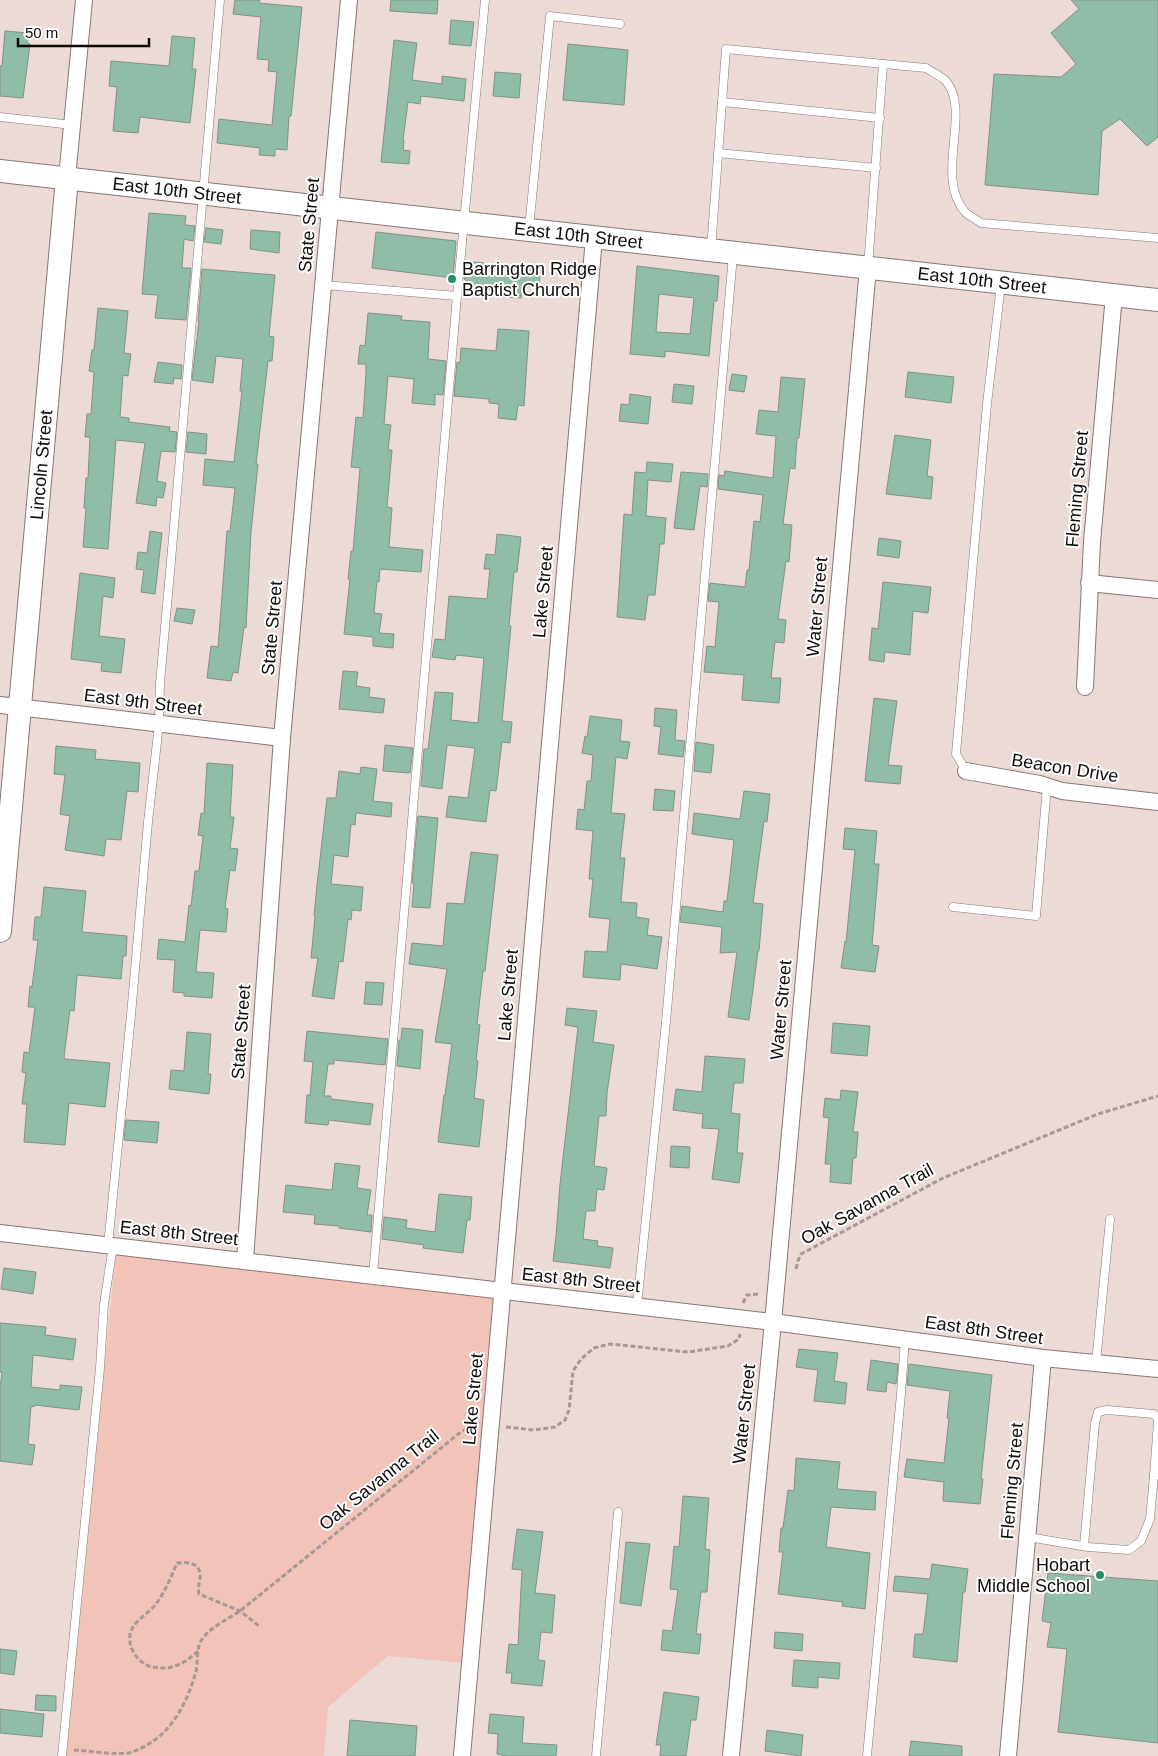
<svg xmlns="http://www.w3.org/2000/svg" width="1158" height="1756" viewBox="0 0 1158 1756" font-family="Helvetica,sans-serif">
  <rect width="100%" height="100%" fill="#ecdad6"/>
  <polygon fill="#f2c3b8" points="116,1251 496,1294 466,1663 388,1656 328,1707 324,1756 66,1756"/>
  <g fill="#90bda7" stroke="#829089" fill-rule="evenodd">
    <polygon points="235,0 260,0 259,3 302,7 291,116 289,116 287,150 275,149 275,156 259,155 260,148 217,143 219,119 272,125 277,72 268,71 269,60 257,59 261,17 233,14"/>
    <polygon points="391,0 438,0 437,14 390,11"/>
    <polygon points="1071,0 1158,0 1158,137 1147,146 1120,119 1102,131 1098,195 985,185 994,74 1061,77 1076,64 1051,33 1079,9"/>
    <polygon points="451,20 474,22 471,46 449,44"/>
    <polygon points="5,31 28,33 27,43 30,44 23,98 0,96 0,66 2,66"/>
    <polygon points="172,36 195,38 192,69 196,69 190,123 140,117 138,133 113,131 117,87 109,86 111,61 169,66"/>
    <polygon points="394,40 417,43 412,80 442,84 442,76 466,79 464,101 421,96 420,104 408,102 403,140 404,140 403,150 410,151 409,164 381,162"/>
    <polygon points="568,44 628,50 624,105 563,100"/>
    <polygon points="495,72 521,74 519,98 493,96"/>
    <polygon points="149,213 186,216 185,225 195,226 193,241 184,239 182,268 191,268 186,320 155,318 158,295 142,294"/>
    <polygon points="206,228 223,230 221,244 204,242"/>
    <polygon points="251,230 280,232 279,253 250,249"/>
    <polygon points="376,232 456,241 453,278 372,268"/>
    <polygon points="466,261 484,263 483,268 520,270 520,266 541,267 539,287 522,286 521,298 501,297 501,292 465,288 466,280 464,279"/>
    <path d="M 637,266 L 719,276 L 717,301 L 714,301 L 709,356 L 665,351 L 665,357 L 630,354 ZM 659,294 L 694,298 L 690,334 L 656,332 Z"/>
    <polygon points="202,269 275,275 269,336 274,337 272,361 268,361 256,464 258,464 251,532 246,628 244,627 238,673 233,672 231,681 207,678 211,646 218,647 227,531 230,531 235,488 203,485 205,459 234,462 242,391 240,391 243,359 216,356 213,383 192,380 199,321 198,321"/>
    <polygon points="98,308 128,311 124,353 131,354 128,376 123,375 120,417 129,418 129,422 170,427 169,431 177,432 175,452 161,451 157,481 166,483 163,498 157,497 156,506 136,503 145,443 116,440 108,549 83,547 86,508 84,508 86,478 88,478 90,437 85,437 87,414 91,414 94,372 89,371 92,350 94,350"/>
    <polygon points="368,313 402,316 401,320 430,322 428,359 446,361 443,395 435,394 435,405 412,403 414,379 388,376 384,424 391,425 388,450 392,450 388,495 387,507 392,508 389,547 423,550 421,572 380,569 379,582 377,581 374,613 382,614 379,633 394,634 393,648 373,646 373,637 344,634 350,579 348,579 351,551 353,551 360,468 351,467 356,417 363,418 366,372 366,364 358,364 360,345 365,346"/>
    <polygon points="498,329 529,331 524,406 518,405 516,420 498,418 499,404 489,403 489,399 454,396 457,362 460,363 461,348 496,351"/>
    <polygon points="158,362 182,365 181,379 174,378 173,384 154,382"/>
    <polygon points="908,372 954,377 951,403 905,397"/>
    <polygon points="732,374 747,376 744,392 729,390"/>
    <polygon points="781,377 805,379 799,438 797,438 795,469 790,468 783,524 792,525 789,562 786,561 778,619 786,620 784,643 775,642 771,678 781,678 779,703 742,700 744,675 704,672 707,646 715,647 719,602 708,601 710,583 745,587 747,570 749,570 754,521 760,522 763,495 718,489 719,475 724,476 725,471 773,478 776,436 756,434 759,410 778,412"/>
    <polygon points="674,384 694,386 692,404 672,402"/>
    <polygon points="630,394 651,397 648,424 619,421 621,404 629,405"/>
    <polygon points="188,432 207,434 206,454 186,452"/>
    <polygon points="895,435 931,440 927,476 933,477 931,499 886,494"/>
    <polygon points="647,462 673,464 671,482 648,480 646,516 666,518 664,544 660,544 655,595 648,595 645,620 617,617 624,514 632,515 635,472 646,473"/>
    <polygon points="681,472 708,474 707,487 700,486 694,530 674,528"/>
    <polygon points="150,531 162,533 155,594 141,592 144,570 136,569 138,552 147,553"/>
    <polygon points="497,534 521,537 517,572 514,572 509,626 511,626 502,721 512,722 510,743 502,742 496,791 490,790 486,822 446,817 449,796 468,798 475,748 447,745 442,789 421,786 424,749 428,749 435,692 453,693 451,720 478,723 484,658 456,655 455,660 432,657 435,639 445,640 449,596 487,599 490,569 484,569 486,554 495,555"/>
    <polygon points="879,538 901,541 899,558 877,555"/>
    <polygon points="80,573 115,578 113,598 103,596 99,636 125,639 121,673 101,671 102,663 71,659"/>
    <polygon points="883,582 931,587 928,613 913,611 910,655 885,652 884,662 869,660 872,628 878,629"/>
    <polygon points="177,608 195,610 192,624 174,621"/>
    <polygon points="343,671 358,672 356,686 370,688 369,697 385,699 383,713 339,709"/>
    <polygon points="874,698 897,701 888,765 902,766 900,784 865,781"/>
    <polygon points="655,708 677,710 675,740 685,741 683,757 658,754 661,727 654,726"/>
    <polygon points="590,716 622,720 620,741 630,742 627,759 616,757 611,813 625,814 620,858 625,858 621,902 637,903 636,917 649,919 647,935 662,937 657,969 621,964 620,980 583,977 585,951 607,952 610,919 589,917 593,879 589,879 593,831 576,829 578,809 584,810 587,781 591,781 593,755 582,753 585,736 587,737"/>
    <polygon points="696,742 714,745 711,773 694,771"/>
    <polygon points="385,745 413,748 410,773 383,771"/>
    <polygon points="56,746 96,750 95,759 140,763 138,792 127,791 121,840 106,839 104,856 65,850 70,816 60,814 65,775 54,774"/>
    <polygon points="207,763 233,765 230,817 234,817 230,848 238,849 235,871 230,870 225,908 228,909 226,932 200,930 196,972 214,973 212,998 184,996 184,993 173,992 175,960 157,959 159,939 185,942 189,905 191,906 195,871 199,871 203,836 198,835 201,813 204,814"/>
    <polygon points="361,767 377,769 373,801 392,803 391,817 356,813 355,825 351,824 348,857 334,855 331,884 363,887 361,911 352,910 351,920 348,919 343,962 339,961 334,999 312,996 318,958 311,958 315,917 314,916 317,885 327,798 336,798 339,771 360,774"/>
    <polygon points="655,789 675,791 673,811 653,810"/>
    <polygon points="744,791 770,794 767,822 764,821 753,903 763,904 759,951 758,951 749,1020 728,1017 737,952 720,953 722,927 680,922 682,906 723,912 724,901 727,901 734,840 692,834 694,813 740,819"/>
    <polygon points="418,816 438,818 430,908 412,907 414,883 412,883"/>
    <polygon points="845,828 877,831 874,864 879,864 872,945 879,946 875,972 841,968 845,941 846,942 855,850 843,849"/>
    <polygon points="471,852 498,855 485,971 483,971 477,1024 480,1025 476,1061 478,1061 474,1098 484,1100 479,1147 438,1142 444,1095 445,1095 452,1044 435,1042 447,969 409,964 412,943 443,946 447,903 464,904"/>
    <polygon points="44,887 86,891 82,932 127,936 126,956 123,956 121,979 77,975 74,1011 70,1010 64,1057 65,1059 110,1063 105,1107 69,1103 65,1145 24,1142 27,1104 22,1104 26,1073 22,1072 24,1052 29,1053 35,1007 28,1007 30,986 32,987 38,940 33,940 35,917 41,917"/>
    <polygon points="366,982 384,983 382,1005 364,1004"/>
    <polygon points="567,1008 597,1011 593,1042 614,1045 607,1093 606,1116 599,1116 594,1166 607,1168 604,1190 597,1189 595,1211 586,1211 583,1239 598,1241 597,1246 613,1248 610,1268 553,1261 556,1236 560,1184 578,1027 565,1025"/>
    <polygon points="833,1023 870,1026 867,1056 831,1053"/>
    <polygon points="402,1028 423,1030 420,1069 397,1066 399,1040 401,1040"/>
    <polygon points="307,1031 388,1039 385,1065 334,1060 334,1064 328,1064 324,1096 331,1096 331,1099 373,1104 370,1125 329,1120 328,1125 305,1123 307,1095 310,1095 313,1062 304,1061"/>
    <polygon points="187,1032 211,1034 208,1074 211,1074 209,1094 169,1089 171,1070 184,1071"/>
    <polygon points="705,1056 745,1059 743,1083 734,1083 731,1113 740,1114 737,1153 743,1153 739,1183 712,1179 719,1129 702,1128 703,1114 673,1110 676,1089 702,1092"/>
    <polygon points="841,1090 858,1092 853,1132 858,1132 856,1158 853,1158 851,1184 830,1182 831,1164 825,1164 829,1118 823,1117 825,1098 840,1100"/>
    <polygon points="126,1120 159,1122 157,1143 124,1140"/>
    <polygon points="671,1146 690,1147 689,1168 670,1167"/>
    <polygon points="335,1163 360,1166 357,1188 371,1190 367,1215 372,1215 371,1232 339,1228 339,1226 314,1224 315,1215 283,1212 286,1185 332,1190"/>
    <polygon points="439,1194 472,1197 470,1220 467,1220 463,1253 423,1248 424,1245 382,1239 384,1217 407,1220 406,1228 435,1232"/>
    <polygon points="4,1268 36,1272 33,1294 1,1289"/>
    <polygon points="0,1323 46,1327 45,1335 76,1339 73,1360 33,1355 31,1387 60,1390 60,1385 82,1387 79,1410 34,1405 34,1407 31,1406 28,1444 35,1445 32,1465 0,1461 0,1388 2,1372 0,1372"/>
    <polygon points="799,1349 838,1353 834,1381 847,1383 845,1404 814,1401 818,1370 796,1367"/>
    <polygon points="871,1360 898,1364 896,1384 887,1382 886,1392 867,1390"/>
    <polygon points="909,1364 992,1375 981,1479 983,1479 980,1504 943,1501 944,1482 904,1477 907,1459 944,1463 949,1418 947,1418 950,1391 907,1385"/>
    <polygon points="796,1458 840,1462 837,1489 876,1492 875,1510 831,1507 826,1547 870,1553 865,1609 842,1606 843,1602 778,1594 783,1552 779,1552 781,1528 783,1528 788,1490 794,1491"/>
    <polygon points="683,1496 709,1498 705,1549 710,1550 707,1592 701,1592 696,1634 701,1634 699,1654 661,1650 663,1630 672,1631 678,1590 670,1589 674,1546 679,1547"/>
    <polygon points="517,1529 543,1532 535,1593 555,1595 552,1633 541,1632 538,1660 545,1661 542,1686 511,1683 512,1673 506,1673 509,1644 518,1645 522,1570 512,1569"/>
    <polygon points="626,1542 650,1544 641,1606 620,1603"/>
    <polygon points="932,1564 968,1569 965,1592 963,1592 957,1662 913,1657 915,1634 923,1634 928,1594 893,1591 895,1576 930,1579"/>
    <polygon points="1048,1573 1158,1581 1158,1743 1058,1732 1067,1649 1047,1647 1051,1623 1042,1621"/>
    <polygon points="775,1632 803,1634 802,1651 774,1648"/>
    <polygon points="0,1649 17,1651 14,1675 0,1673"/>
    <polygon points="794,1660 840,1663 839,1679 818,1677 818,1688 792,1686"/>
    <polygon points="664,1692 699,1697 696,1720 691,1720 686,1756 660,1756 661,1745 656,1745"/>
    <polygon points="36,1695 56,1696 56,1711 35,1710"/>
    <polygon points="0,1709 44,1714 42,1737 0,1733"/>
    <polygon points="490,1714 524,1717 522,1743 557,1745 556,1756 506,1756 497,1754 498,1734 488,1733"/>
    <polygon points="350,1720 417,1726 415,1756 347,1756"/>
    <polygon points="767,1730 803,1735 801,1756 765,1751"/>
    <polygon points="911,1741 962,1746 962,1756 909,1756"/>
  </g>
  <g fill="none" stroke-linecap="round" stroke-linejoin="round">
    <defs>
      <g id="service">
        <polyline points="722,102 880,118"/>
        <polyline points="0,117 73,125"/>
        <polyline points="718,153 876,168"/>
        <polyline points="529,228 550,16 620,24"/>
        <path d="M 711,249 L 726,49 L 926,68 C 932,72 941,76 946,81 C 972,112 934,177 965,212 C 969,216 976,219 981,223 L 1158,238"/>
        <polyline points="868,267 883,64"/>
        <polyline points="324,285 457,296"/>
        <polyline points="966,771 956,754 987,404 1001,284"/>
        <polyline points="953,907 1036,916 1047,786"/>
        <polyline points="108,1245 131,1015 148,822 159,724 160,683 170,572 220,0"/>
        <polyline points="373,1275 457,296 485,0"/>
        <polyline points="637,1306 666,1022 733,255"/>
        <polyline points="1096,1363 1110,1219"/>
        <polyline points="1154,1475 1158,1422"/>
        <polyline points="1028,1537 1088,1547 1129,1550 1141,1541 1150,1519 1154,1475 1158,1475"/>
        <polyline points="1084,1546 1095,1423 1098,1412 1107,1410 1154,1414 1158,1419"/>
        <polyline points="62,1756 100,1368 104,1304 113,1246"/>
        <polyline points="596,1756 618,1512"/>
        <polyline points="867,1756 901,1394 905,1339"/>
      </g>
      <g id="minor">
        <polyline points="67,178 84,0"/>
        <polyline points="1089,583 1158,590"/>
        <polyline points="1085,687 1092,542 1114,295"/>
        <polyline points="0,705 282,738"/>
        <polyline points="966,771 1040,784 1062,791 1158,802"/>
        <polyline points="0,1233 773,1322 1043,1358 1158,1369"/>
        <polyline points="245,1260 282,738 349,0"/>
        <polyline points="462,1756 594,238"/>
        <polyline points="731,1756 773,1322 868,268"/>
        <polyline points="1008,1756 1043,1358"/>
      </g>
      <g id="secondary">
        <path id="s1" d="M 0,171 L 1158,300"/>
        <path id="s2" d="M 0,931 L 67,178"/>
      </g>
    </defs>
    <use href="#service" stroke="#877774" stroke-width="9"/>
    <use href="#minor" stroke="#877774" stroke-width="18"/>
    <use href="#secondary" stroke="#877774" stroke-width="24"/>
    <g stroke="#a69895" stroke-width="3" stroke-dasharray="5 2.5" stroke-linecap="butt">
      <polyline points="796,1269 798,1261 801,1254 943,1178 1098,1114 1158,1096"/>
      <polyline points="743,1303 747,1295 759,1294"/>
      <polyline points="506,1427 534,1430 555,1427 565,1420 569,1410 573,1371 581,1359 594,1348 610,1344 688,1352 728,1346 739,1339 740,1334"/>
      <path d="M 198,1651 C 185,1663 172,1671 153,1667 C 138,1665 124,1644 132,1629 C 136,1620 149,1613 156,1604 C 165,1592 171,1577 177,1563 C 186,1562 199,1562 200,1574 C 201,1581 197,1586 199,1594 L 240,1611 L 259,1626"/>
      <path d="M 74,1750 C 91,1751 112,1755 128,1753 C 132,1753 136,1750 139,1749 C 170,1736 186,1705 195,1675 C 199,1664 195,1647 203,1638 C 212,1626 228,1619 240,1611 L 462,1431 L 475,1426"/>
    </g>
    <use href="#service" stroke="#fff" stroke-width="8"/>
    <use href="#minor" stroke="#fff" stroke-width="16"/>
    <use href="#secondary" stroke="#fff" stroke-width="22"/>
  </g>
  <g fill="#2a8c66" stroke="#fff" stroke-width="2">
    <circle cx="452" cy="279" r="5"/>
    <circle cx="1100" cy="1575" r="5"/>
  </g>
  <g text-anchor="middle" stroke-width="4" stroke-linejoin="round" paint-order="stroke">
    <g font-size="18" fill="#100a09" stroke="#fff">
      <text dy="6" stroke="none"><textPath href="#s1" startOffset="178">East 10th Street</textPath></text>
      <text transform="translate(309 225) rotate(-85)" y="6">State Street</text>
      <text dy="6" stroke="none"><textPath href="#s1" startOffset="582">East 10th Street</textPath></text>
      <text dy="6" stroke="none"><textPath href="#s1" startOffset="988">East 10th Street</textPath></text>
      <text dy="6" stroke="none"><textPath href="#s2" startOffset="468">Lincoln Street</textPath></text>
      <text transform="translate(1077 489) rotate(-85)" y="6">Fleming Street</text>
      <text transform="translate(543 592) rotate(-85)" y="6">Lake Street</text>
      <text transform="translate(817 607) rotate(-85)" y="6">Water Street</text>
      <text transform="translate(272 628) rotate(-85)" y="6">State Street</text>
      <text transform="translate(143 702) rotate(7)" y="6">East 9th Street</text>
      <text transform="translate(1065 768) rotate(9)" y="6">Beacon Drive</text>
      <text transform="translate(508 995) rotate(-85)" y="6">Lake Street</text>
      <text transform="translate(781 1010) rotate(-85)" y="6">Water Street</text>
      <text transform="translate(241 1032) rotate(-86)" y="6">State Street</text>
      <text transform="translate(867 1204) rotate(-29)" y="6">Oak Savanna Trail</text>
      <text transform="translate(179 1233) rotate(6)" y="6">East 8th Street</text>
      <text transform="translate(581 1280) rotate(6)" y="6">East 8th Street</text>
      <text transform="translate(984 1330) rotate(8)" y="6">East 8th Street</text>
      <text transform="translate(473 1399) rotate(-85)" y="6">Lake Street</text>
      <text transform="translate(744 1414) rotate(-84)" y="6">Water Street</text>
      <text transform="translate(379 1480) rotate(-39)" y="6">Oak Savanna Trail</text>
      <text transform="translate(1012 1481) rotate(-85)" y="6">Fleming Street</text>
    </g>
    <g font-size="18" fill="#100a09" stroke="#fff" text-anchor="start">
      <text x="462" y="275">Barrington Ridge<tspan x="462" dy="21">Baptist Church</tspan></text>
      <text x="1090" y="1571" text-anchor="end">Hobart<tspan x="1090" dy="21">Middle School</tspan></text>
    </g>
  </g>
  <path d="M18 38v8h131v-8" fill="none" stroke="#100a09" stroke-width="2.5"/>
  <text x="25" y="38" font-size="15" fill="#100a09" stroke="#ffffff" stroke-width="4" paint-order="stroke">50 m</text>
</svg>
